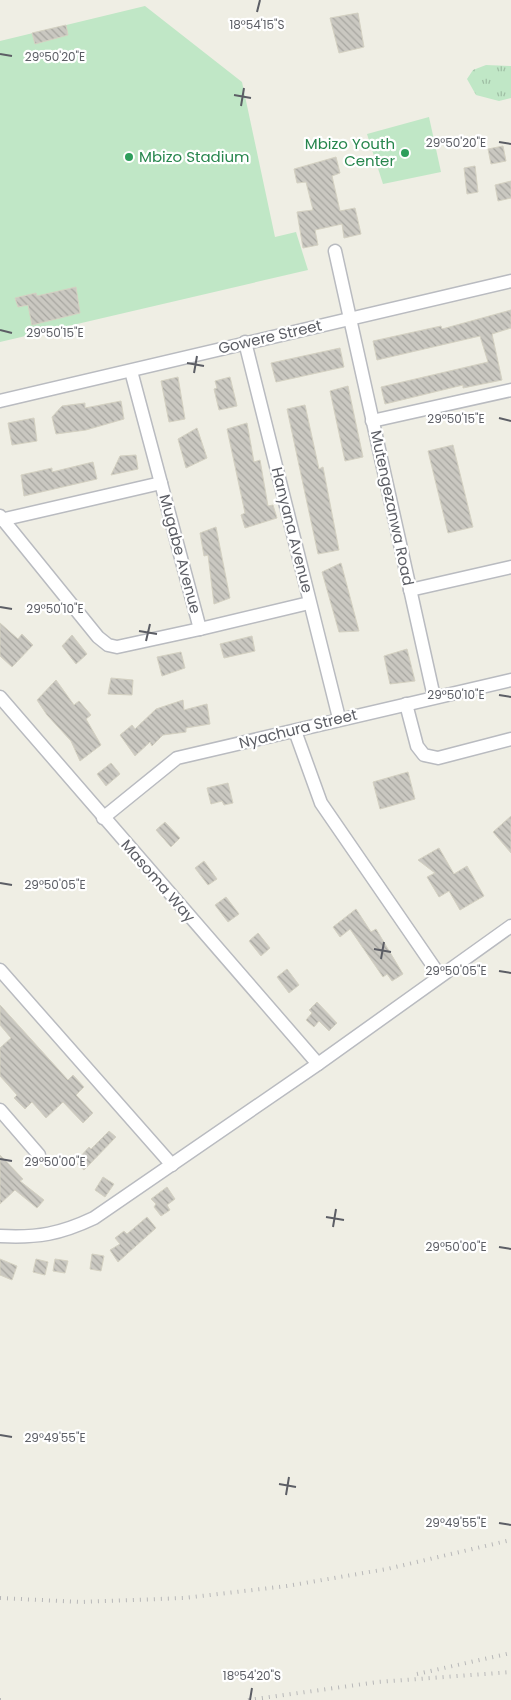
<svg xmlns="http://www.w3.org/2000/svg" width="511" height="1700" viewBox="0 0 511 1700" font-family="Poppins,sans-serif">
  <defs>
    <pattern id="grass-tufts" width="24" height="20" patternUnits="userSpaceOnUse" patternTransform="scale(1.25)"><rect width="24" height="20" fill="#c0e7c6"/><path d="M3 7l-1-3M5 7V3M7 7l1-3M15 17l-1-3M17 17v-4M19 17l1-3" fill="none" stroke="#9fbea4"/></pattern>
    <pattern id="building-back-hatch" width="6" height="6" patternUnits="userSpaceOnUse" patternTransform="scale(1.25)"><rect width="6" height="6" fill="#cac8c1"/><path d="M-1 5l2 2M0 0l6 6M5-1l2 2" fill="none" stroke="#a7a6a0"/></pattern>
  </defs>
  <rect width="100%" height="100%" fill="#efeee4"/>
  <polygon fill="url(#grass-tufts)" points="486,65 511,66 511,98 499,101 476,95 467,79 473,70"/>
  <g fill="#c0e7c6">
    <polygon points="145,6 242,82 275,237 296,232 308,270 0,342 0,41"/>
    <polygon points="429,117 441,172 383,184 367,134"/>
  </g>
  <g fill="url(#building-back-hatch)" stroke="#d4d1c2">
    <polygon points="358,13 364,47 339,53 330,18"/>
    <polygon points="66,25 68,35 35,44 32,33"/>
    <polygon points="503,146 506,161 491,164 488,149"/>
    <polygon points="336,157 340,173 332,176 340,211 355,208 361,234 344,238 342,224 315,230 318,245 303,248 297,212 313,210 306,182 297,183 294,169"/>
    <polygon points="475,166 478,192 467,194 464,168"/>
    <polygon points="511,181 511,198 498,201 495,185"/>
    <polygon points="76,287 80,313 32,325 28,305 18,307 15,298 36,293 37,296"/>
    <polygon points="511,310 511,328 492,334 502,380 463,388 463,385 385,404 381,387 488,362 480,336 377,360 373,341 441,326 442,329"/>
    <polygon points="340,348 344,367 276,382 271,363"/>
    <polygon points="178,377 185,419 169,422 161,381"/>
    <polygon points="230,377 237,406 219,410 214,389 217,388 215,381"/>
    <polygon points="348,386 363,457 345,461 330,391"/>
    <polygon points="121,401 124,419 86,430 56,434 52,417 62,406 85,403 85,408"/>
    <polygon points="305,405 319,469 323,467 339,550 318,554 287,409"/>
    <polygon points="34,418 37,441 12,445 8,423"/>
    <polygon points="247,423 254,462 260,460 268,506 273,505 277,518 245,528 241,515 245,513 227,429"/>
    <polygon points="197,428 207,458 186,468 178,439"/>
    <polygon points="453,445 473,527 448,533 428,451"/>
    <polygon points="136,455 138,469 111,475 120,456"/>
    <polygon points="93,462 97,479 24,496 21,475 52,468 52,472"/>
    <polygon points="216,527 230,598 214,604 208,555 204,556 200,533"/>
    <polygon points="341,563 359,631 339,632 322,572"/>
    <polygon points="0,623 18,639 22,634 33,645 12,667 0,656"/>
    <polygon points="72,635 87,654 76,664 62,646"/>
    <polygon points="252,636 255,651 224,658 220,644"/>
    <polygon points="407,649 415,681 390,684 384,656"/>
    <polygon points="181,652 185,668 162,676 157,657"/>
    <polygon points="111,678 133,680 132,695 108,694"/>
    <polygon points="56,680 74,705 79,701 91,715 86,719 101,745 80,761 71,741 47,715 37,700"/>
    <polygon points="183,700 184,710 207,704 210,724 186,728 186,732 163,735 152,746 150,742 135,756 120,735 132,725 135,729 156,709"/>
    <polygon points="111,763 120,774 106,786 97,774"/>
    <polygon points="408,772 415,799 380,809 373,782"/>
    <polygon points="228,783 233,803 224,805 222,801 211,804 207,788"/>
    <polygon points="511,816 511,853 493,832"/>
    <polygon points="165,822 180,838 171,847 156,830"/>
    <polygon points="439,848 454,874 467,866 484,896 460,910 449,891 439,897 427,877 435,873 418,860"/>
    <polygon points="204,861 217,879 208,885 195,868"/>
    <polygon points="226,897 239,914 228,922 215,905"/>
    <polygon points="356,909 371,932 376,929 403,974 392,981 387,974 383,977 350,929 340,937 333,927"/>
    <polygon points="258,933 270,948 261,956 249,941"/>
    <polygon points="287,969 299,985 289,993 277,977"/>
    <polygon points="317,1002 337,1023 329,1031 319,1021 314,1027 306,1020 312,1013 309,1010"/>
    <polygon points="0,1005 68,1080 73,1075 84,1087 76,1095 93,1113 83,1123 63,1102 46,1118 32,1102 25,1109 14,1098 17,1095 0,1076 0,1048 11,1038 0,1025"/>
    <polygon points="109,1131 116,1137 84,1170 77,1164 82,1159 80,1157 89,1147 91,1149"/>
    <polygon points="0,1155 23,1179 20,1181 44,1200 37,1208 15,1190 0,1204"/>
    <polygon points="103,1177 114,1184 105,1197 95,1190"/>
    <polygon points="167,1187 175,1199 167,1205 170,1210 161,1216 154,1207 156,1204 151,1199"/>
    <polygon points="147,1217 156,1228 118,1262 110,1250 120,1244 115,1238 124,1231 127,1234"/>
    <polygon points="92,1254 104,1256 101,1271 90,1269"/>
    <polygon points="0,1259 17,1266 12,1280 0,1275"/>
    <polygon points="36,1259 48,1262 45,1275 33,1272"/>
    <polygon points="55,1259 68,1261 65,1273 53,1271"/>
  </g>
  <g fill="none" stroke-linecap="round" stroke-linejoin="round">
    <defs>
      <g id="minor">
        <polyline points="335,251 434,697"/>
        <polyline points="245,342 339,718"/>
        <polyline points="131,371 200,629 309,603"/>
        <polyline points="0,401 511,281"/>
        <polyline points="372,421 511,390"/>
        <polyline points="0,516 98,637 108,645 117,647 200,629"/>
        <polyline points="1,520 161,483"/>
        <polyline points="410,590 511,567"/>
        <polyline points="0,697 318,1064"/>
        <polyline points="406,704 417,746 424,755 438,758 511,739"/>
        <polyline points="295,731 321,803 440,976"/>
        <polyline points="103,818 177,758 511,680"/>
        <polyline points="0,970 172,1165"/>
        <polyline points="0,1110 39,1155"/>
        <path d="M 0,1236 C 38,1238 60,1234 94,1218 L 318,1064 L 511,926"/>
      </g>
    </defs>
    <use href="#minor" stroke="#b9bbc0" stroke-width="15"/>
    <use href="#minor" stroke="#fff" stroke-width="12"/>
    <g stroke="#b7b7b8" stroke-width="4" stroke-dasharray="1 6" stroke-linecap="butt">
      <polyline points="0,1598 81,1602 184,1598 287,1586 387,1569 511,1540"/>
      <polyline points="417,1674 511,1653"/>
      <polyline points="0,1700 4,1700"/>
      <polyline points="248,1700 378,1682 511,1672"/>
    </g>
  </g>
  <path fill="none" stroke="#5c5e65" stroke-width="2" d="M 257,12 L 260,0M 0,54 L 12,56M 234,95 L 251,98M 241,106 L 244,88M 499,142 L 511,144M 0,330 L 12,333M 187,363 L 204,366M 194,373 L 197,356M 499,418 L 511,421M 0,607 L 12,609M 139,631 L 157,634M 146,641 L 150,624M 499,695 L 511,697M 0,883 L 12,885M 374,949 L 391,952M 381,959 L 384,942M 499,971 L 511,973M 0,1159 L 12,1161M 326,1217 L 344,1220M 333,1227 L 336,1209M 499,1247 L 511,1249M 0,1435 L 12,1437M 279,1484 L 296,1487M 286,1495 L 289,1477M 499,1523 L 511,1525M 250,1700 L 252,1688"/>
  <g fill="#2e9e5b" stroke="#fff" stroke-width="2">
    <circle cx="405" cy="153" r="5"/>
    <circle cx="129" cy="157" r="5"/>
  </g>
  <g text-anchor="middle" stroke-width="4.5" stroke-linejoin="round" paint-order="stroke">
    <g font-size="15" fill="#27864d" stroke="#fff" text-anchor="end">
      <text x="395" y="149">Mbizo Youth<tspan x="395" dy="17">Center</tspan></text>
      <text x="139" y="162" text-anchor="start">Mbizo Stadium</text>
    </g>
    <g font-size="15" fill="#5c5e65" stroke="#fff">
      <text transform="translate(270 337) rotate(-13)" y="5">Gowere Street</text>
      <text transform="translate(392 508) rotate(78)" y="5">Mutengezanwa Road</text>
      <text transform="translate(292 530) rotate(76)" y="5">Hanyana Avenue</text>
      <text transform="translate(180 554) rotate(75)" y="5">Mugabe Avenue</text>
      <text transform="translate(298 729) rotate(-14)" y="5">Nyachura Street</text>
      <text transform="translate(158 881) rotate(49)" y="5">Masoma Way</text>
    </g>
  </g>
  <g font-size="12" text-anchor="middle" fill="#5c5e65" stroke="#fff" stroke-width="4.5" stroke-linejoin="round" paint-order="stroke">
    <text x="257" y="29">18°54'15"S</text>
    <text x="55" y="61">29°50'20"E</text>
    <text x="456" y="147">29°50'20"E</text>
    <text x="55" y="337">29°50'15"E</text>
    <text x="456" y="423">29°50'15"E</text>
    <text x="55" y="613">29°50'10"E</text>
    <text x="456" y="699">29°50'10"E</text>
    <text x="55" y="889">29°50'05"E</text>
    <text x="456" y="975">29°50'05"E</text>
    <text x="55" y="1166">29°50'00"E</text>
    <text x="456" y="1251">29°50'00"E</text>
    <text x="55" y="1442">29°49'55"E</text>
    <text x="456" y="1527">29°49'55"E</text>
    <text x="252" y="1680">18°54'20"S</text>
  </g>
</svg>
